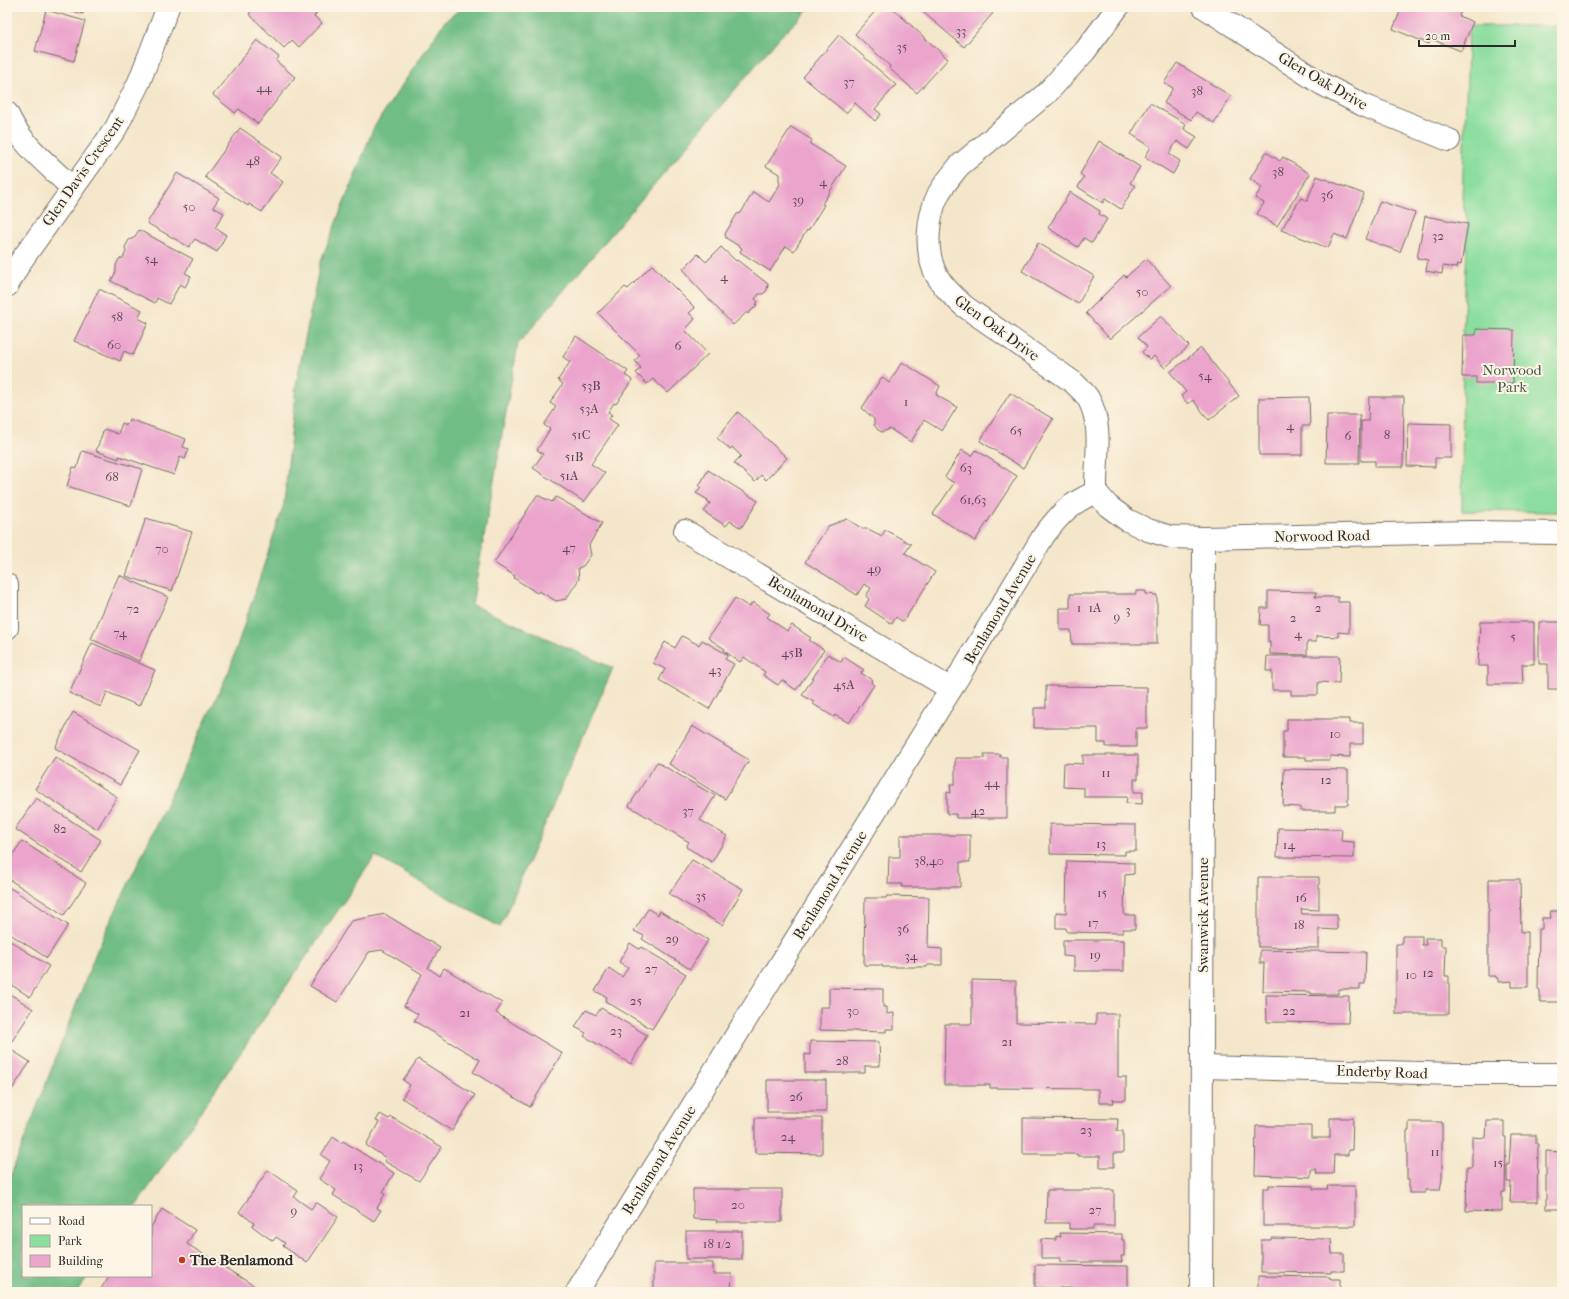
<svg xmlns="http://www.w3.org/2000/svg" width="1569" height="1299" viewBox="0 0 1569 1299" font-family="'IM FELL French Canon',serif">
  <rect width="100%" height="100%" fill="#fcf5e5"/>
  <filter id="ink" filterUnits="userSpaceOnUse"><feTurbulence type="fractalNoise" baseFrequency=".025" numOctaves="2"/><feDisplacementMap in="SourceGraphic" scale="8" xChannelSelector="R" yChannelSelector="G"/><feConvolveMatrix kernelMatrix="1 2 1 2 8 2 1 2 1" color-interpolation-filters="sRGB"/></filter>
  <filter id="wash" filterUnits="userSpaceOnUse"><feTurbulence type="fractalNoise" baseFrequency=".012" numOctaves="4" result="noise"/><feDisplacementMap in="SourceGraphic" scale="16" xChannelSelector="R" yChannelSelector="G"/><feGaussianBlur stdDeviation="0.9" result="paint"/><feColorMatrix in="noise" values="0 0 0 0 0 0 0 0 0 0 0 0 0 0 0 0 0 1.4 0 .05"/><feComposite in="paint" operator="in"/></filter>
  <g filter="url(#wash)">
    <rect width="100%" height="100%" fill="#f4e6ca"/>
    <polygon fill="#8cde9f" stroke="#5c8465" points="1469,26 1562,26 1562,512 1462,511 1463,335 1468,224 1462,198"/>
    <polygon fill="#71bd86" stroke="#4e7458" points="463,7 811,7 779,38 518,344 472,605 613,668 500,927 375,856 136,1206 23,1206 23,1276 88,1276 77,1292 7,1292 7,1185 97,950 229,671 284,504 296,385 320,263 374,127 445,21"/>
    <g id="blocks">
      <g fill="#eba4cc">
        <polygon points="61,7 85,7 83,14"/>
        <polygon points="255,7 322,7 314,16 322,23 299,47 292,40 284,48 249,14"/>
        <polygon points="879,7 891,7 948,59 917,93 889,68 890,66 855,34"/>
        <polygon points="917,7 985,7 993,13 964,47"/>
        <polygon points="1402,7 1463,7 1459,16 1473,22 1461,51 1431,39 1429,44 1393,29"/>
        <polygon points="46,10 85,21 74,61 35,51"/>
        <polygon points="839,35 896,85 875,109 881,114 875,121 855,103 846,113 803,77"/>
        <polygon points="257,40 279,57 276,61 295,77 258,124 239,109 235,113 213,95"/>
        <polygon points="1177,63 1231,96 1214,123 1196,112 1191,120 1164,103 1173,88 1164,83"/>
        <polygon points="1150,103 1186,124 1184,129 1197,137 1189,149 1177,141 1169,154 1180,161 1173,174 1145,157 1151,147 1131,134"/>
        <polygon points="791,127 812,140 810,144 846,166 822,204 824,205 808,231 807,230 794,251 786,246 770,271 740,252 742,248 726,238 725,234 737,214 741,213 753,192 769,202 780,184 779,181 779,174 766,166"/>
        <polygon points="240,128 282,157 270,173 283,182 262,212 249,204 248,206 205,177"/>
        <polygon points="1099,141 1140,167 1130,183 1135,186 1121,209 1105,199 1103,203 1078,187 1084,177 1080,174"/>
        <polygon points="1266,152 1280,161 1283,157 1310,174 1277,226 1257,214 1264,203 1255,198 1262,187 1250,179"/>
        <polygon points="177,173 219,198 213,207 224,213 215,228 226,235 217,252 195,239 189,247 147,223"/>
        <polygon points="1317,176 1364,194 1347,239 1334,234 1328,248 1281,230 1301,198 1307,201"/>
        <polygon points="1070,192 1100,211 1099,214 1107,219 1092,243 1084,238 1078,247 1048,228"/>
        <polygon points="1380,201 1415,213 1400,252 1365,239"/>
        <polygon points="1425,216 1468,224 1461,265 1457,264 1456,268 1443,266 1442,274 1426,271 1428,260 1417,258"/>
        <polygon points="139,230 193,259 185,273 191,276 185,287 180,284 169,304 157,298 155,303 111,281 116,272 116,265 119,259 123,258 126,252 125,247 129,240 134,238"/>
        <polygon points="1038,243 1094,276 1078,304 1022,271"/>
        <polygon points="721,247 736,261 737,260 768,284 767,290 763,294 759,294 755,299 758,302 756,304 757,305 748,314 747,312 733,325 690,279 691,278 683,269 698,254 706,262"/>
        <polygon points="1146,259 1171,286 1110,339 1086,313 1124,275 1126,277"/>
        <polygon points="652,265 695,308 689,313 695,319 685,330 708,354 668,393 653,379 647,384 636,373 641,368 635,361 640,355 598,313 625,287 628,289"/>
        <polygon points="99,289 142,310 138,318 148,323 133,355 124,351 120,361 74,341"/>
        <polygon points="1161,316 1189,346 1165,368 1154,356 1150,360 1142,352 1147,347 1138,337"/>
        <polygon points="1476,329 1514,330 1513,383 1476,383 1476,377 1462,377 1463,335 1476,335"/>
        <polygon points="576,336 628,371 625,375 632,380 616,404 614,403 608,412 612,415 609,419 618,425 591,464 605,473 584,502 533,468 543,454 537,450 550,429 544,425 556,407 550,403 563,384 558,380 570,362 563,357"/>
        <polygon points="1201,348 1239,396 1209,420 1193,400 1188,404 1181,396 1186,392 1170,372"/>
        <polygon points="902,362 940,386 936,395 957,407 942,431 924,420 911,442 890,429 882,432 878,430 874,425 874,419 862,408 882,377 889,383"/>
        <polygon points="1010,393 1053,419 1023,468 980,441"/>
        <polygon points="1309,397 1310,426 1302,426 1302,455 1259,455 1259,398"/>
        <polygon points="1369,397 1404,397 1403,467 1375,467 1375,461 1361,461 1361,421 1368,421"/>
        <polygon points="738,412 787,458 766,480 761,475 755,482 734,463 741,456 732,447 730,449 717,438"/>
        <polygon points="1327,415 1360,415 1359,463 1326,463"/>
        <polygon points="129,419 186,439 183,447 189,449 185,459 180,457 174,475 119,456 119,459 96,451 104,429 118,434 122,423 127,425"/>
        <polygon points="1408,423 1451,424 1451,458 1435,458 1435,467 1407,466"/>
        <polygon points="962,450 972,456 976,450 1017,476 975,541 933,514 954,483 945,477"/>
        <polygon points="82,451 142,469 131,506 67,486 73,467 77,468"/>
        <polygon points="708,470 758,501 741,528 730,521 726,526 704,512 710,503 707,501 708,500 696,493 701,487 699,486"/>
        <polygon points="537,495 552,502 556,497 602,523 589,545 591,555 583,566 578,568 579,579 566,599 556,601 539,591 537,593 514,578 515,576 494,563"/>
        <polygon points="146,518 192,532 172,591 126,576"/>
        <polygon points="847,519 863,529 868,529 882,536 885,530 911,544 905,553 935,572 903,622 896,617 892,624 865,606 869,599 866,596 871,588 864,584 857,595 805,562 828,526"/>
        <polygon points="119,575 168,597 139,661 91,639"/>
        <polygon points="1136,591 1146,591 1146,594 1157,595 1157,644 1072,644 1071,630 1060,630 1060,608 1070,608 1070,594 1136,594"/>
        <polygon points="1268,591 1316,592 1315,597 1338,597 1338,602 1349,602 1349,633 1338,632 1338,637 1316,636 1316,642 1307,642 1307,655 1270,654 1270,642 1268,642 1268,625 1260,625 1261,608 1268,608"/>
        <polygon points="735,598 749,607 753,602 770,614 767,617 787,631 792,625 811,638 809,640 824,650 796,690 782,680 778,685 763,675 765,672 744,657 740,662 724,651 725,649 708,638"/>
        <polygon points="1480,622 1534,622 1534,664 1522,664 1523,684 1488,684 1488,666 1478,666"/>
        <polygon points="1539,622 1562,622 1562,689 1548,689 1548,664 1539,664"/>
        <polygon points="682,636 699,645 702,640 728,655 725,659 734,664 709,709 659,680 665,669 653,663 665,642 675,648"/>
        <polygon points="92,643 155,670 139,706 107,692 101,707 69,693"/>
        <polygon points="828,654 841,662 844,657 864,670 861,673 872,680 871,683 874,685 849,723 835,715 834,717 813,704 814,702 802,695"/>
        <polygon points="1267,656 1340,656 1339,683 1318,682 1318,695 1291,695 1291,690 1272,690 1272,671 1266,671"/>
        <polygon points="1046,686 1147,687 1147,728 1136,728 1136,747 1106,747 1106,743 1098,743 1098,728 1034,728 1034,708 1046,708"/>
        <polygon points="73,712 140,750 120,785 55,748"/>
        <polygon points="1287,719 1350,719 1350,723 1363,723 1363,744 1350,744 1350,757 1330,756 1330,760 1306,760 1306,757 1283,757 1283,731 1287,731"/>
        <polygon points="692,726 749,760 725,799 669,764"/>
        <polygon points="984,754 1000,754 1000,757 1007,757 1007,818 956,818 956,814 947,814 947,792 951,793 950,784 955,784 955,758 985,758"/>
        <polygon points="1083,755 1138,755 1138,779 1134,779 1134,792 1143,792 1142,804 1126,803 1127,797 1084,797 1084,788 1063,787 1064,763 1083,764"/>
        <polygon points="55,757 117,797 97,829 35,789"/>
        <polygon points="657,762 715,796 700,820 727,836 712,862 686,847 689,842 629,806"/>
        <polygon points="1284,769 1348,770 1348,805 1335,805 1335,811 1300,811 1300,807 1283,806"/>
        <polygon points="36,798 101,840 81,872 15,829"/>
        <polygon points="1050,824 1136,825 1136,851 1125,851 1125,855 1050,854"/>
        <polygon points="1278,828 1342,829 1341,841 1354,842 1354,858 1277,857"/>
        <polygon points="900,835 970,835 970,862 960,862 960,887 902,887 902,884 888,884 889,857 900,857"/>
        <polygon points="22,841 86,883 64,915 7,878 7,863"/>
        <polygon points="692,860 743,889 722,925 669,894"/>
        <polygon points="1067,861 1134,863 1134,874 1125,875 1124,915 1135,915 1135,929 1123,929 1123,933 1067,932 1066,928 1056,928 1056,912 1066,913"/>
        <polygon points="1258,877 1319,877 1319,910 1301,909 1302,914 1337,914 1337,930 1319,929 1319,948 1258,947"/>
        <polygon points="1489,879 1520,879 1521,932 1528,932 1528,987 1512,987 1512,981 1498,982 1498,978 1496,978 1496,976 1488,976 1488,911 1489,911"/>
        <polygon points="7,886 68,925 47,958 7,932"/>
        <polygon points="887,896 929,897 928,948 942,949 942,965 928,965 927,967 882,967 882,965 864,965 865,898 886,898"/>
        <polygon points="648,909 658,915 660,911 708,940 690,969 642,939 644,936 634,931"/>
        <polygon points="1550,911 1562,911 1562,1002 1540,1002 1540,990 1538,989 1539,929 1542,929 1542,918 1551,918"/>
        <polygon points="385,914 440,948 428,968 440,976 444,968 502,1003 496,1013 562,1053 530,1107 473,1072 480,1060 414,1021 418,1014 404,1006 422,974 382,950 369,952 337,1002 310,986 351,921"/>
        <polygon points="1402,936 1422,936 1422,945 1426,945 1425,938 1441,938 1441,946 1446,946 1445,976 1449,976 1449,1014 1396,1014 1396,944 1402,944"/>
        <polygon points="7,939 49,966 30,997 7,982"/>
        <polygon points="1063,940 1124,940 1124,971 1074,971 1074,957 1063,956"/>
        <polygon points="630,943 639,949 641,947 686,974 652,1029 605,1001 607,997 595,991 609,968 622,977 628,968 619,962"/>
        <polygon points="1260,950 1366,952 1365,984 1360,984 1360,989 1338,989 1338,994 1311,994 1311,992 1263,991 1264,963 1260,963"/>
        <polygon points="972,980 1016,981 1016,1023 1096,1024 1096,1014 1118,1014 1118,1077 1126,1077 1126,1100 1114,1100 1113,1098 1114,1103 1099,1103 1098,1089 990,1088 990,1085 944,1085 945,1024 972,1024"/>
        <polygon points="829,988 883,989 883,1007 887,1007 887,1014 894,1013 894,1029 886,1029 886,1032 820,1030 820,1007 829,1007"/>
        <polygon points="7,992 33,1009 12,1041 7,1037"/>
        <polygon points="1266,995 1349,996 1348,1023 1267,1022"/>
        <polygon points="601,1008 647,1035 631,1064 584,1036 586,1033 575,1027 586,1010 596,1015"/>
        <polygon points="810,1041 879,1042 880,1066 865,1066 865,1073 805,1073 805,1054 810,1055"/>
        <polygon points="7,1047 30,1062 9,1094 7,1093"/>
        <polygon points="418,1059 475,1095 452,1131 402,1098 410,1085 403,1080"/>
        <rect x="767" y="1080" width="59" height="32"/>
        <polygon points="380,1114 389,1119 391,1117 442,1147 419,1181 384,1161 386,1158 366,1145 379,1122 376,1121"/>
        <polygon points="755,1118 822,1118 822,1154 755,1153"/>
        <polygon points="1023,1118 1118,1119 1117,1131 1123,1131 1123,1153 1114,1153 1114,1167 1100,1167 1100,1156 1078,1156 1077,1154 1023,1154"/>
        <polygon points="1330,1118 1353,1118 1352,1150 1348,1150 1348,1155 1334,1155 1333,1174 1317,1174 1316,1169 1311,1169 1311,1177 1255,1175 1256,1126 1311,1126 1311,1138 1330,1138"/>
        <polygon points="1487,1121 1504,1121 1504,1137 1506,1137 1505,1192 1502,1192 1502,1212 1466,1211 1467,1167 1472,1167 1472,1137 1486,1138"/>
        <polygon points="1409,1122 1442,1122 1442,1179 1440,1190 1425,1190 1425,1193 1409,1193 1409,1179 1407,1179 1407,1131 1409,1131"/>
        <polygon points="1511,1135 1536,1135 1536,1144 1538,1144 1537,1202 1510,1202 1511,1182 1507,1182 1507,1165 1509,1165"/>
        <polygon points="333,1137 341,1143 343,1141 394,1173 383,1192 385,1194 377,1208 381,1210 374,1221 333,1195 336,1190 319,1179 330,1161 321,1155"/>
        <polygon points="1546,1151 1562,1152 1562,1209 1546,1209"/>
        <polygon points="268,1170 298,1191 294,1197 311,1209 316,1202 338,1217 307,1263 283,1246 285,1243 276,1237 273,1241 252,1226 254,1223 239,1212"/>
        <polygon points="1269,1185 1313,1186 1313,1189 1328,1189 1327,1186 1355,1186 1355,1226 1263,1226 1263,1188 1269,1188"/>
        <polygon points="693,1189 782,1189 782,1222 716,1222 717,1220 693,1219"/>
        <polygon points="1047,1190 1114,1190 1114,1226 1093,1226 1093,1229 1069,1229 1069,1223 1046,1223"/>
        <polygon points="162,1209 195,1230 187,1244 264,1292 99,1292 109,1276 151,1276 151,1227"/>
        <rect x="686" y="1231" width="56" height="28"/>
        <polygon points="1060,1233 1122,1234 1122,1240 1124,1240 1124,1256 1121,1256 1122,1262 1060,1262 1060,1258 1041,1258 1041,1239 1056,1240 1056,1236 1061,1237"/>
        <polygon points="1271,1238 1331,1239 1332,1254 1344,1254 1344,1271 1331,1271 1331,1273 1261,1272 1261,1240 1271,1240"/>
        <polygon points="654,1263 713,1263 713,1274 732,1274 731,1292 654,1292"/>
        <polygon points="1035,1265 1128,1266 1128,1290 1072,1292 1072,1288 1035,1288"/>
        <polygon points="1258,1276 1331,1277 1331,1279 1340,1279 1340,1292 1258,1292"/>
      </g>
    </g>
  </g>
  <g filter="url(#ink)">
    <use href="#blocks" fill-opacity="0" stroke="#716c63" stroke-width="1"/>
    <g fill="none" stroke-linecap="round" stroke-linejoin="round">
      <defs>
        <g id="minor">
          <polyline points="1204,7 1322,84 1363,105 1449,140"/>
          <path d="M 7,113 C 20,144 49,165 72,188"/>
          <polyline points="7,286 21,261 116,128 139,82 168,7"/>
          <path d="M 1096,492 C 1095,461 1104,426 1088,398 C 1084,392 1078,387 1073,382 L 964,306 C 954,297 944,288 937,276 C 924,252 927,217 939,193 C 945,183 952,175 959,166 L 1047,93 L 1085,51 L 1118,7"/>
          <polyline points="1096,492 1108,506 1127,520 1148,530 1171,537 1204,538 1471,532 1562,533"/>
          <polyline points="685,531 951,689"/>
          <polyline points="7,585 7,628"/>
          <polyline points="1202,1067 1456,1074 1562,1074"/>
          <path d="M 577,1292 L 951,689 L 1044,535 C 1062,512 1069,504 1096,492"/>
          <polyline points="1201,1292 1204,538"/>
        </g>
      </defs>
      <use href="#minor" stroke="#716c63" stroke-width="24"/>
      <use href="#minor" stroke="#fff" stroke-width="22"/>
    </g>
  </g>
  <circle fill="#c8321e" stroke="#fcf5e5" stroke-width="1.5" cx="182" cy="1260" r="4"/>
  <g text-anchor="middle" stroke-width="4" stroke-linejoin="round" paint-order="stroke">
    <g font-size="13" fill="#5b4953">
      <text x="961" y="35">33</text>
      <text x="902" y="51">35</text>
      <text x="849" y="86">37</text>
      <text x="264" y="92">44</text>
      <text x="1197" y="95">38</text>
      <text x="253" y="165">48</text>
      <text x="1278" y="176">38</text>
      <text x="823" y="186">4</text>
      <text x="1327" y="199">36</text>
      <text x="798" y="204">39</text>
      <text x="189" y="211">50</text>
      <text x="1438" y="240">32</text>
      <text x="151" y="263">54</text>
      <text x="724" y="281">4</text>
      <text x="1142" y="296">50</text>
      <text x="117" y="321">58</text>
      <text x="114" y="349">60</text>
      <text x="678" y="350">6</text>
      <text x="1205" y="380">54</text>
      <text x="591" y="390">53B</text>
      <text x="906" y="406">1</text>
      <text x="589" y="413">53A</text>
      <text x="1290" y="430">4</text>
      <text x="1016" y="435">65</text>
      <text x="581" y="439">51C</text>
      <text x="1387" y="439">8</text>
      <text x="1348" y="440">6</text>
      <text x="574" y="461">51B</text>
      <text x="966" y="472">63</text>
      <text x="569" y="480">51A</text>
      <text x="112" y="481">68</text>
      <text x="973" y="504">61,63</text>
      <text x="569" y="552">47</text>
      <text x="162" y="553">70</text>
      <text x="874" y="573">49</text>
      <text x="1079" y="612">1</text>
      <text x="1095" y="612">1A</text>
      <text x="1318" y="612">2</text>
      <text x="133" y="613">72</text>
      <text x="1128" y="614">3</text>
      <text x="1117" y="621">9</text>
      <text x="1293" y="622">2</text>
      <text x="120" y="637">74</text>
      <text x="1298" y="638">4</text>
      <text x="1513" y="641">5</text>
      <text x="792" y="657">45B</text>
      <text x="715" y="674">43</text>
      <text x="844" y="689">45A</text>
      <text x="1335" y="738">10</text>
      <text x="1106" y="777">11</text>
      <text x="1326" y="784">12</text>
      <text x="992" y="787">44</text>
      <text x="688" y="815">37</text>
      <text x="978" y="815">42</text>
      <text x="60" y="833">82</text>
      <text x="1101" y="848">13</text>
      <text x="1289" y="849">14</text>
      <text x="929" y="865">38,40</text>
      <text x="1102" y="897">15</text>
      <text x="701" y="900">35</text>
      <text x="1301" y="902">16</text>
      <text x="1093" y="927">17</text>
      <text x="1299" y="929">18</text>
      <text x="903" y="933">36</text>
      <text x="672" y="943">29</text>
      <text x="1095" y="959">19</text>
      <text x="911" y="960">34</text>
      <text x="651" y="973">27</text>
      <text x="1428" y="977">12</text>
      <text x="1411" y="979">10</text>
      <text x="636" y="1005">25</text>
      <text x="853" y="1015">30</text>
      <text x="1289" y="1015">22</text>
      <text x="465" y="1017">21</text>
      <text x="616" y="1035">23</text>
      <text x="1007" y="1046">21</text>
      <text x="842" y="1065">28</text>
      <text x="796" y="1101">26</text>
      <text x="1086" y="1134">23</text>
      <text x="788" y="1141">24</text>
      <text x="1435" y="1156">11</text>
      <text x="1498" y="1167">15</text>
      <text x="358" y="1170">13</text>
      <text x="738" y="1209">20</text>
      <text x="1095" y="1214">27</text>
      <text x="294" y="1215">9</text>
      <text x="717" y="1248">18 1/2</text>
    </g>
    <g font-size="15" fill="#2b2b2b" stroke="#fcf5e5">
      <text transform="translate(1323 81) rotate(30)" y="5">Glen Oak Drive</text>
      <text transform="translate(83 171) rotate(-55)" y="5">Glen Davis Crescent</text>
      <text transform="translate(997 328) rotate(36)" y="5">Glen Oak Drive</text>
      <text transform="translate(1322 536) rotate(-1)" y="5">Norwood Road</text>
      <text transform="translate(818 609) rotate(31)" y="5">Benlamond Drive</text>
      <text transform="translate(1000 609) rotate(-59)" y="5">Benlamond Avenue</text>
      <text transform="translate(830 885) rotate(-58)" y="5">Benlamond Avenue</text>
      <text transform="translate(1203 915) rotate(-90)" y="5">Swanwick Avenue</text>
      <text transform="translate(1382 1072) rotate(2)" y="5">Enderby Road</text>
      <text transform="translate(659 1160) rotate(-58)" y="5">Benlamond Avenue</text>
    </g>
    <g font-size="15" fill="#435848" stroke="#fcf5e5">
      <text x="1512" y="375">Norwood<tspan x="1512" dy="17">Park</tspan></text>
    </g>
    <g font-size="15" font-weight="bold" fill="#2b2b2b" stroke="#fcf5e5" text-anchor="start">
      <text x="190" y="1265">The Benlamond</text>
    </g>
  </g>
  <rect width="1569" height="1299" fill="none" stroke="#fcf5e5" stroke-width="24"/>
  <rect x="22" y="1205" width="130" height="72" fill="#fcf5e5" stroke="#a8a49b"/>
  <rect x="30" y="1218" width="20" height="6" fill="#ffffff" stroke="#a8a49b"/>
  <text x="58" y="1225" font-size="12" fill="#2b2b2b">Road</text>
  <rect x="30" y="1235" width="20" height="12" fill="#8cde9f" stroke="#a8a49b"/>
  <text x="58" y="1245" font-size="12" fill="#2b2b2b">Park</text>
  <rect x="30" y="1255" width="20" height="12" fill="#eba4cc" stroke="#a8a49b"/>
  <text x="58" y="1265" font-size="12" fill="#2b2b2b">Building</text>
  <path d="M1419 40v6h96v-6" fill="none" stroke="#2b2b2b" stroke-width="2"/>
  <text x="1425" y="40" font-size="12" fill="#2b2b2b" stroke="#fcf5e5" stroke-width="3" paint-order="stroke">20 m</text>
</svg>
